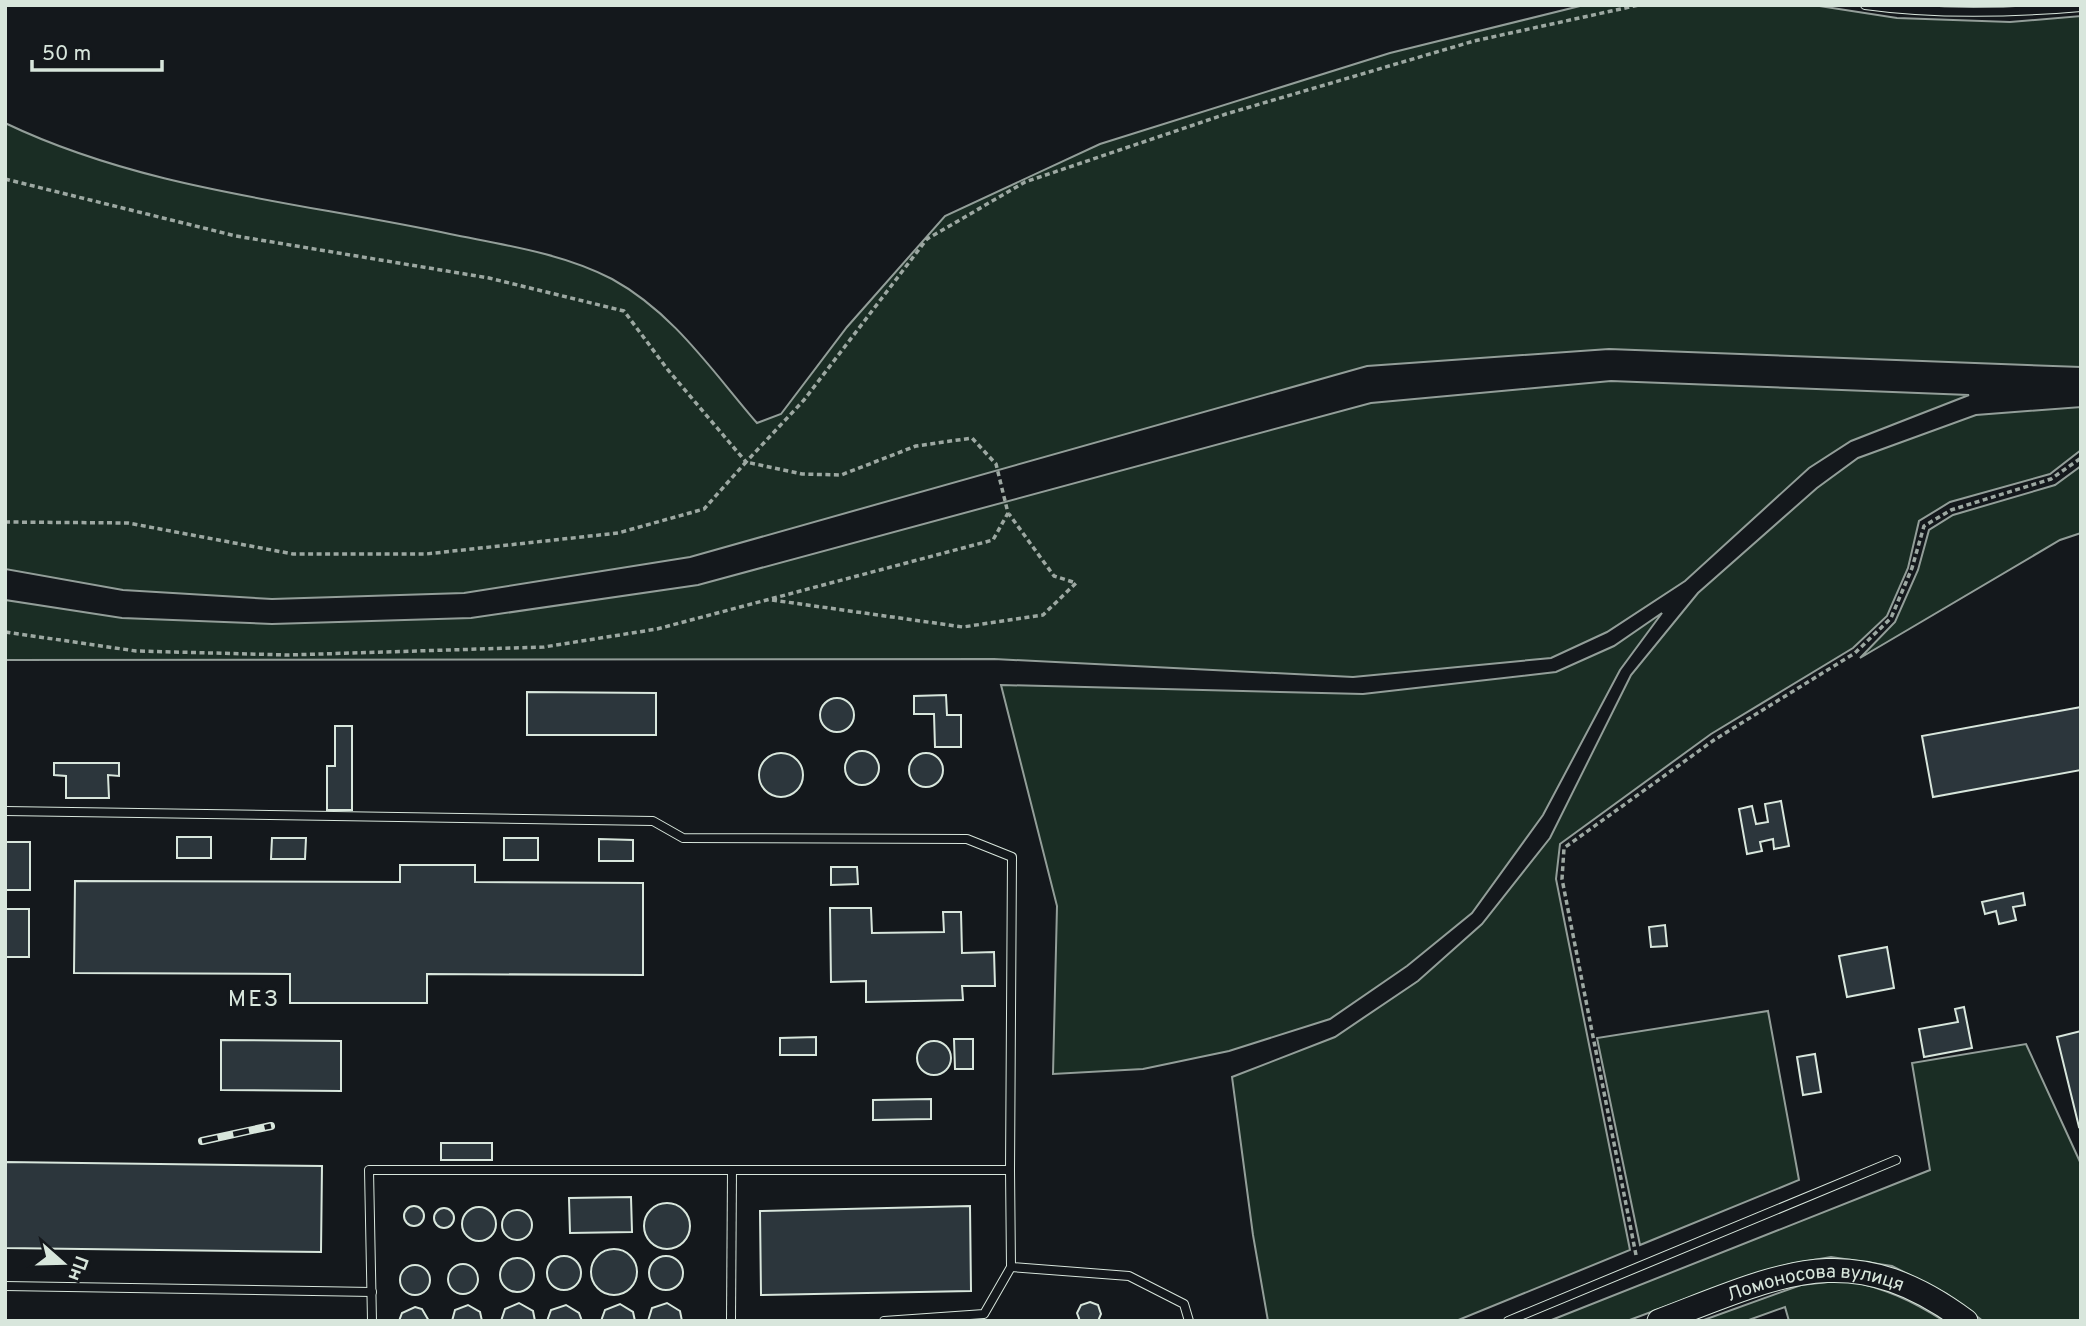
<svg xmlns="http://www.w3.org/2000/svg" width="2086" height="1326" viewBox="0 0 2086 1326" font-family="Overpass,sans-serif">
  <rect width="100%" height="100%" fill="#14181c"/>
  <g fill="#1a2d24" stroke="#939e99" stroke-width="2">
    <path d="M 1584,5 L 1813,5 L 1897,18 L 2010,22 L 2081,16 L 2081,367 L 1609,349 L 1367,366 L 690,557 L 464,593 L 272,599 L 123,590 L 5,569 L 5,123 C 145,190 300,202 450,234 C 504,245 562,253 612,279 C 674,313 712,371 757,423 L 781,414 L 847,327 L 945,216 L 1100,144 L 1390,53 Z"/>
    <polygon points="1611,381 1969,395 1851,441 1809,468 1685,581 1607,632 1551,658 1353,677 994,659 5,660 5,600 122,618 272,624 471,618 698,585 1371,403"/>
    <polygon points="2081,407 2081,450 2050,474 1950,502 1919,521 1908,568 1887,616 1853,648 1711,734 1560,844 1556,879 1630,1250 1456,1321 1268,1321 1253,1235 1232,1077 1335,1037 1418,981 1482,924 1550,838 1631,675 1698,593 1817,488 1858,458 1976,415"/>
    <polygon points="2081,466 2081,533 2060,540 1860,658 1895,622 1918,570 1929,530 1953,515 2055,485"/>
    <polygon points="1662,613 1620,670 1543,815 1472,913 1407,966 1330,1019 1229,1051 1143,1069 1053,1074 1057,906 1001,685 1363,694 1556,672 1614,646"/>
    <polygon points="1768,1011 1799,1180 1640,1245 1597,1038"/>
    <polygon points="2026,1044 2081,1164 2081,1321 1983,1321 1947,1294 1892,1266 1831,1257 1790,1264 1750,1275 1627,1321 1549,1321 1930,1170 1912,1063"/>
    <path d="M 1846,1280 C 1884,1288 1911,1300 1944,1321 L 1789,1321 L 1785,1307 L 1746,1321 L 1701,1321 L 1801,1285 Z"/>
  </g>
  <g fill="#2c363c" stroke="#d8e6dc" stroke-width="2">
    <polygon points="527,692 656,693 656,735 527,735"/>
    <polygon points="946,695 947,715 961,715 961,747 935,747 934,714 914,714 914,696"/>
    <circle cx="837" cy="715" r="17"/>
    <polygon points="2081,707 2081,770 1933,797 1922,736"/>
    <polygon points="335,726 352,726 352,810 327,810 327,766 335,766"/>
    <circle cx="862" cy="768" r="17"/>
    <circle cx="781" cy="775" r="22"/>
    <circle cx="926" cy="770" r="17"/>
    <polygon points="54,763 119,763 119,776 108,775 109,798 66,798 66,776 54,775"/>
    <polygon points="1781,801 1789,846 1774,849 1773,839 1760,842 1762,851 1747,854 1739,809 1752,806 1756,824 1768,822 1765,804"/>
    <rect x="177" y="837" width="34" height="21"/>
    <polygon points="272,838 306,838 305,859 271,859"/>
    <rect x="504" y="838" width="34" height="22"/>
    <polygon points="599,839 633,840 633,861 599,861"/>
    <rect x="5" y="842" width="25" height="48"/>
    <polygon points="400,865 475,865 475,882 643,883 643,975 427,974 427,1003 290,1003 290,974 74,973 75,881 400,882"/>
    <polygon points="831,867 857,867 858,884 831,885"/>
    <polygon points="2023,893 2025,905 2013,907 2016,920 1999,924 1996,911 1985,914 1982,902"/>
    <polygon points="830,908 871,908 872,933 944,932 943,912 961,912 962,953 994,952 995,986 962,986 963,1000 866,1002 866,981 831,982"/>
    <rect x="5" y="909" width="24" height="48"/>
    <polygon points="1665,925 1667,946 1651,947 1649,927"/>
    <polygon points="1887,947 1894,988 1847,997 1839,956"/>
    <polygon points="1964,1007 1972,1048 1924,1057 1919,1029 1958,1022 1955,1009"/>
    <polygon points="2081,1031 2081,1126 2079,1127 2057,1037"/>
    <polygon points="816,1037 816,1055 780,1055 780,1038"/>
    <polygon points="954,1039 973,1039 973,1069 955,1069"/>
    <polygon points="221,1040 341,1041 341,1091 221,1090"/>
    <circle cx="934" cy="1058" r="17"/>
    <polygon points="1815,1054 1821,1092 1803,1095 1797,1057"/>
    <polygon points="931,1099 931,1119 873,1120 873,1100"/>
    <rect x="441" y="1143" width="51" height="17"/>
    <polygon points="5,1162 322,1166 321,1252 5,1248"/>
    <polygon points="631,1197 632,1232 570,1233 569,1198"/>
    <circle cx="667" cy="1226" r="23"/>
    <circle cx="414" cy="1216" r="10"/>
    <polygon points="970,1206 971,1291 761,1295 760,1211"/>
    <circle cx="479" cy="1224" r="17"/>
    <circle cx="444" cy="1218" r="10"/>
    <circle cx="517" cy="1225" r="15"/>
    <circle cx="614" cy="1272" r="23"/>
    <circle cx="564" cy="1273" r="17"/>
    <circle cx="666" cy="1273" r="17"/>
    <circle cx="517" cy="1275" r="17"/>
    <circle cx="463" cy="1279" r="15"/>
    <circle cx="415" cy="1280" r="15"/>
    <polygon points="1090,1302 1098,1305 1101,1314 1098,1321 1080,1321 1077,1313 1081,1305"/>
    <polygon points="519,1303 533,1311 535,1321 501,1321 505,1309"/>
    <polygon points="667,1303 680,1311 682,1321 648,1321 652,1308"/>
    <polygon points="620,1304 633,1312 635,1321 601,1321 605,1310"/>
    <polygon points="468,1305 480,1312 482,1321 452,1321 455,1310"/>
    <polygon points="566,1305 579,1313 582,1321 547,1321 551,1310"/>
    <polygon points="415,1307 422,1309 429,1321 399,1321 402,1313"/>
  </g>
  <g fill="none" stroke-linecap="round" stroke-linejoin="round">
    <defs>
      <g id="lane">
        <path d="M 1865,5 C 1937,15 2009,13 2081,7"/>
        <polyline points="5,811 653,821 683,838 967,839 1012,857 1010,1170"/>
        <polyline points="1011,1267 1129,1276 1184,1304 1189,1321"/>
        <polyline points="5,1286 372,1292"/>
        <polyline points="372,1321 369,1170 1010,1170 1011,1267 984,1314 884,1321"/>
        <polyline points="731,1321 732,1170"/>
        <polyline points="1508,1321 1896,1160"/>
      </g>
      <g id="secondary">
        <path id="s1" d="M 1659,1321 C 1780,1275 1850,1235 1966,1321"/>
      </g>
    </defs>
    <use href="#lane" stroke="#d8e6dc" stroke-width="10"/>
    <use href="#secondary" stroke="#d8e6dc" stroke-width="25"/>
    <g stroke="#9da8a2" stroke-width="3.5" stroke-dasharray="5 3.5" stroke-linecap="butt">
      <polyline points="5,179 236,236 489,278 624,311 668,370 746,462 804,400 927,239 1025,182 1226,114 1474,41 1639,5"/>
      <polyline points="5,522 128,523 293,554 426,554 618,533 704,509 746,462 802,474 841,475 916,446 972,438 996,464 1008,513 993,540 657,629 544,647 288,655 136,651 5,632"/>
      <polyline points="772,600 963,627 1043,615 1076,583 1054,576 1009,514"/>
      <polyline points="1636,1255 1562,879 1564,848 1714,740 1855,653 1891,618 1912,568 1924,526 1951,510 2051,479 2081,458"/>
    </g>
    <use href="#lane" stroke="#14181c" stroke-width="8"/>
    <use href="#secondary" stroke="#14181c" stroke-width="23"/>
    <defs>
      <polyline id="rail" points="202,1141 271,1126"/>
    </defs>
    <use href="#rail" stroke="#d8e6dc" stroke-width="8"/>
    <use href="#rail" stroke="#14181c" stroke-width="5" stroke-dasharray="16" stroke-linecap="butt"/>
  </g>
  <g text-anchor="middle" stroke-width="5" stroke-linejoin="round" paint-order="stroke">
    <g font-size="19" fill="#d8e6dc" stroke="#14181c">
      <text dy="7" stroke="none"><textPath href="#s1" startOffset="164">Ломоносова вулиця</textPath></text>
    </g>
    <g font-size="23" letter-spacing="2" fill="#d8e6dc" stroke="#14181c">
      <text x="254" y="1006">МЕЗ</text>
    </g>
  </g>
  <rect width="2086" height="1326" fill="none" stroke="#d8e6dc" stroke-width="14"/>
  <g transform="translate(63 1263) rotate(110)" stroke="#14181c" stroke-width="5" paint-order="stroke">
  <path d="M0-5L12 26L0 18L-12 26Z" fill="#d8e6dc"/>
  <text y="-10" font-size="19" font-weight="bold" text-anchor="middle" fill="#d8e6dc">Пн</text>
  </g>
  <path d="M32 60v10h130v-10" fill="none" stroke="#d8e6dc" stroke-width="3.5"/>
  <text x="42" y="60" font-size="21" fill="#d8e6dc" stroke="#14181c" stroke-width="5" paint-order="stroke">50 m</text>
</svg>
